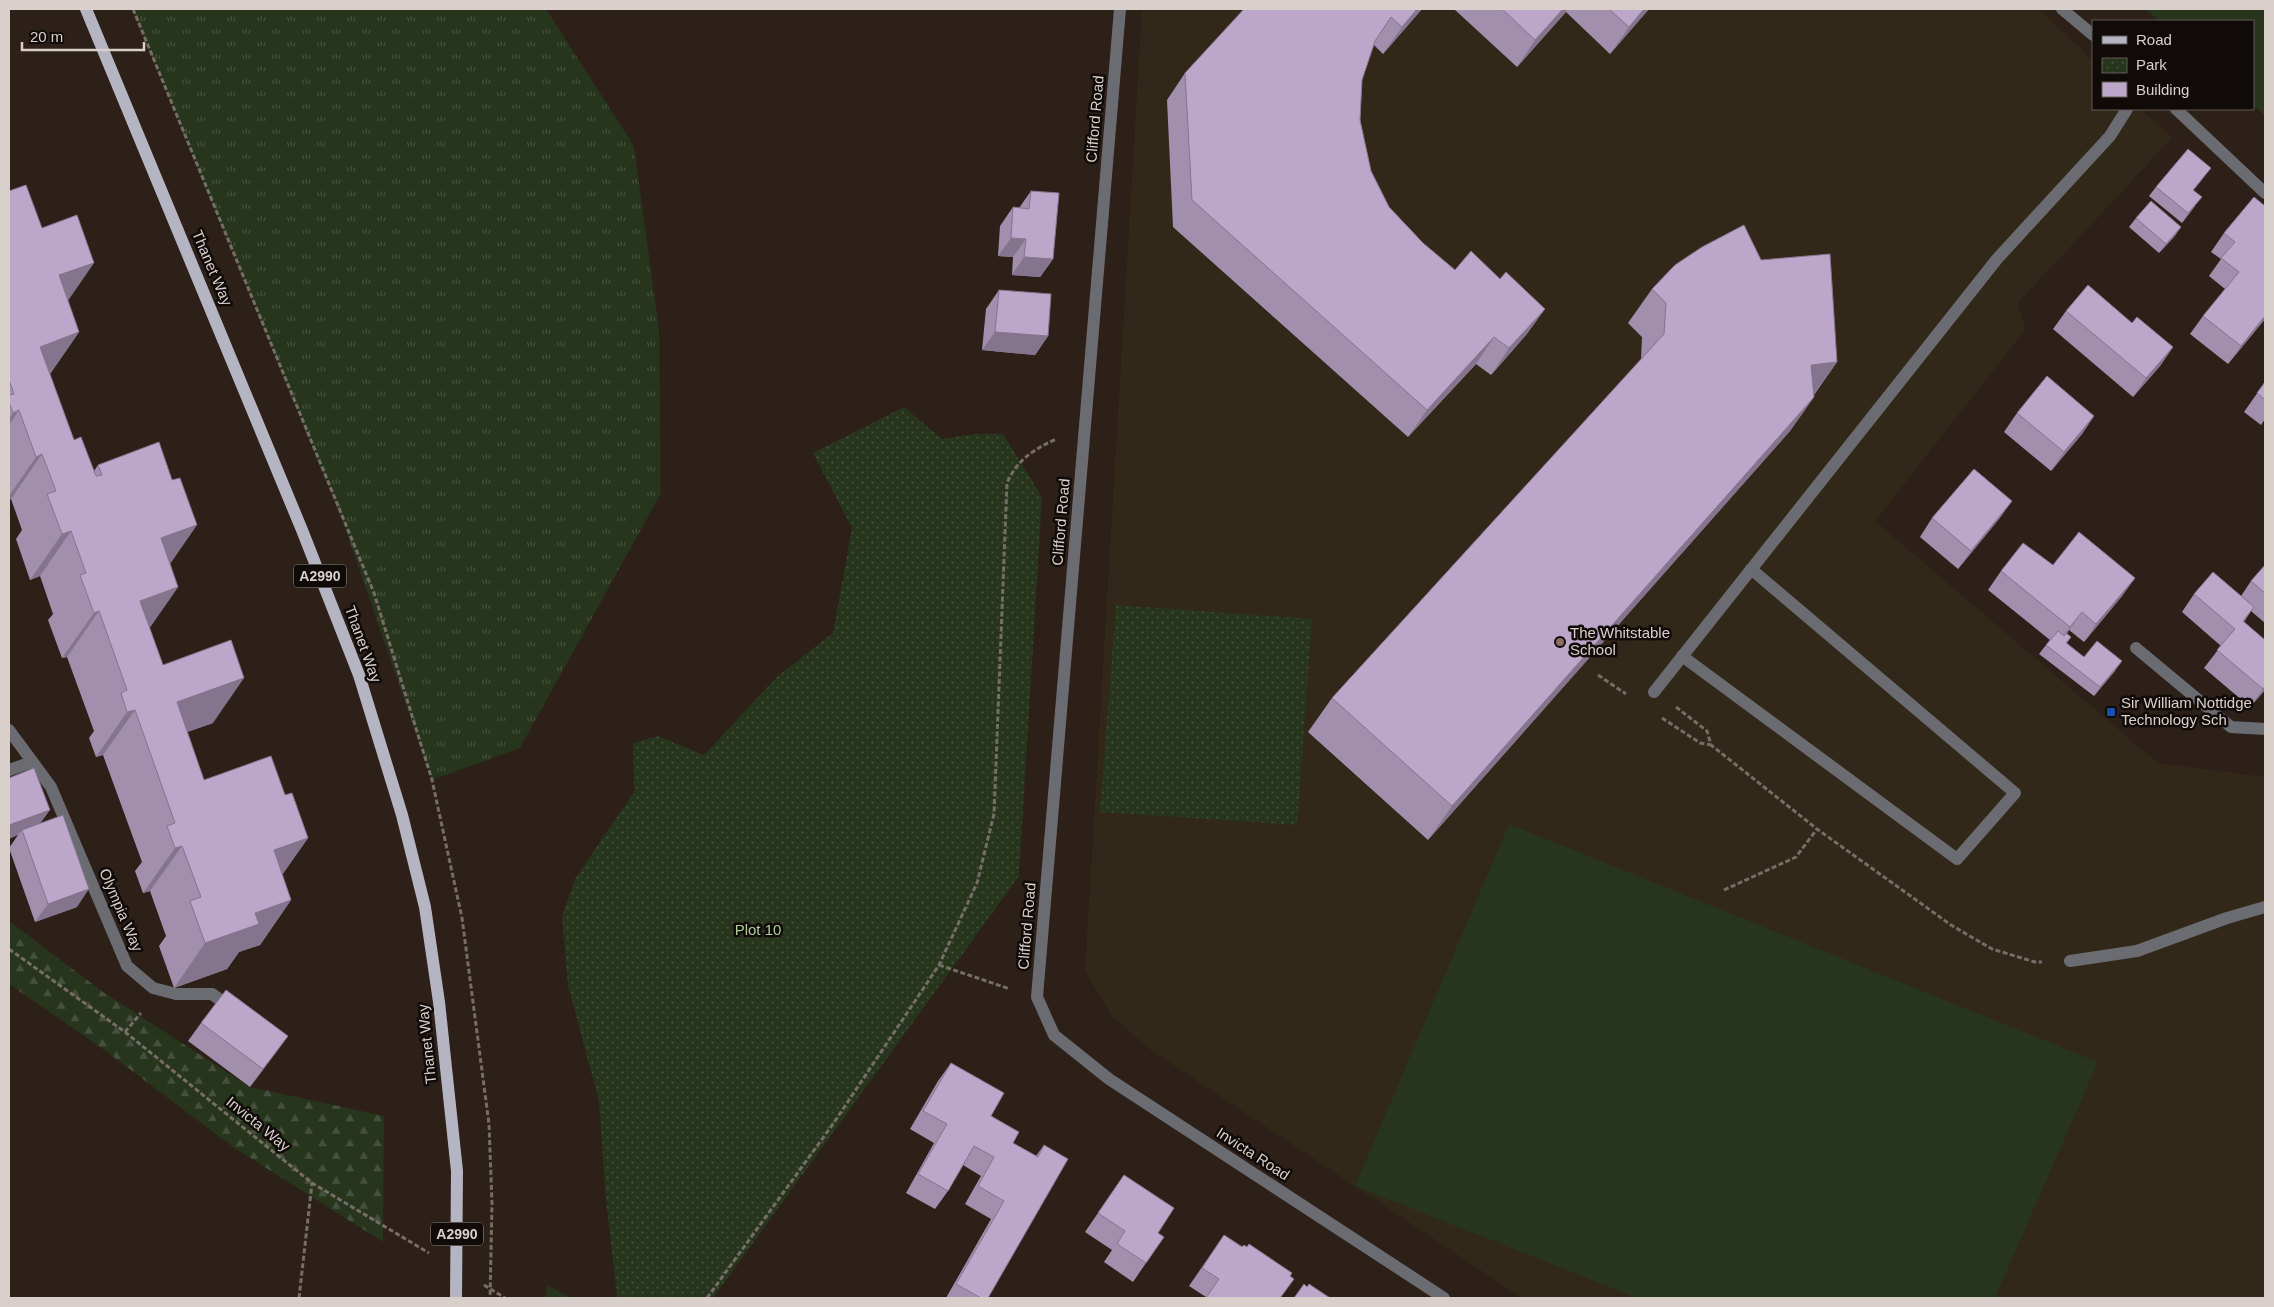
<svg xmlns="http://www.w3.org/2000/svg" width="2274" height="1307" viewBox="0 0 2274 1307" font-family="Arial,sans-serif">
  <defs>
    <pattern id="grass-tufts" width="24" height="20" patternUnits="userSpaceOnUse" patternTransform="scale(1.25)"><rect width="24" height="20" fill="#27351d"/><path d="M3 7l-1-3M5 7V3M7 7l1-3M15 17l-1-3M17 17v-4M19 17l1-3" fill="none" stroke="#46513d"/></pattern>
    <pattern id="forest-firs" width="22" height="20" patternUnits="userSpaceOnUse" patternTransform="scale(1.25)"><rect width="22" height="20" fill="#27351d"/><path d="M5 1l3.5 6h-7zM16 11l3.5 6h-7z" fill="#46513d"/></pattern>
    <pattern id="park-dots" width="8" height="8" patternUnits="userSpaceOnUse" patternTransform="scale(1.25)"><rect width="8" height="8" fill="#27351d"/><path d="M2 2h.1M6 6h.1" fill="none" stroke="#46513d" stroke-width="1.8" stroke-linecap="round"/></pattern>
  </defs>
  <rect width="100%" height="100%" fill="#2c2019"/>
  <polygon fill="#322819" points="1142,9 2040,9 2093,61 2093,109 2141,109 2172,138 2018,303 2026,329 1875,521 2158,763 2265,777 2265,1298 1522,1298 1151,1050 1113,1018 1085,971"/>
  <polygon fill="url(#grass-tufts)" points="132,9 546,9 634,146 659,330 661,493 520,748 432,780 343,522"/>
  <g fill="url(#forest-firs)">
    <polygon points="9,921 103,992 250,1087 384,1116 383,1242 233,1147 103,1049 9,984"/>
    <polygon points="547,1285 571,1298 546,1298"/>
  </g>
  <g fill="url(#park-dots)">
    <polygon points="904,407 942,439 976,434 1003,434 1042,497 1019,876 713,1298 619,1298 617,1296 606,1200 599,1101 568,985 562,916 575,879 634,792 633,743 658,736 704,755 779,675 833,633 852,528 813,453"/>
    <polygon points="1116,605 1312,619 1297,825 1100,812"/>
  </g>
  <g fill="#27351d">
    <polygon points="2145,9 2265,9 2265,116 2253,105 2253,21 2159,21"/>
    <polygon points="1509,824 2098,1062 1995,1298 1637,1298 1355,1186"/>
  </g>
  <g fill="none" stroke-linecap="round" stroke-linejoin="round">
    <g stroke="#776d67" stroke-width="3" stroke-dasharray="5 2.5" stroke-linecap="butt">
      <polyline points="133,9 374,593 432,780 462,918 489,1124 492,1204 490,1298"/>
      <polyline points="1598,675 1626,694"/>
      <polyline points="1676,707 1707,731 1711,745 1817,829 1951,925 1992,949 2035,962 2042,962"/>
      <polyline points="1662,718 1700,743 1711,745"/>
      <polyline points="1724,890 1796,857 1817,829"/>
      <polyline points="9,949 125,1032 312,1183 429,1253"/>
      <polyline points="939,965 1010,989"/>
      <polyline points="125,1032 141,1013"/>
      <polyline points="484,1285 505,1298"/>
      <polyline points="299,1298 312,1183"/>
      <path d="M 707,1298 L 833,1124 L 939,965 L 977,883 L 994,814 L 1007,483 C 1017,460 1033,450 1056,439"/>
    </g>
    <g stroke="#6b6b72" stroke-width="12">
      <polyline points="1120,9 1037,997 1054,1035 1109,1079 1444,1298"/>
      <polyline points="2062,9 2093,35"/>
      <polyline points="2176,109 2265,193"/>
      <polyline points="2136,648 2231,727 2265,729"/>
      <polyline points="1682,656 1957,859 2015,793 1751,569"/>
      <polyline points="1654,692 1997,259 2110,136 2127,109"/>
      <polyline points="9,730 51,787 127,966 153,988 176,994 212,994 233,1009"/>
      <polyline points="9,770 32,762"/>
      <polyline points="2070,961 2137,951 2227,918 2265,907"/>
    </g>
    <polyline stroke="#b4b4c2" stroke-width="12" points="86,9 302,530 359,675 402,815 425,907 439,1002 457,1171 456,1298"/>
  </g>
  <g fill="#a28fad">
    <polygon points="1422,9 1383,54 1374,45 1362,80 1360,120 1371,171 1389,207 1423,243 1455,270 1500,279 1545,309 1526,335 1491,375 1476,364 1408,437 1173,227 1167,100 1185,73"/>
    <polygon points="1454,9 1649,9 1610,54 1566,12 1517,67"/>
    <polygon points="2204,177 2193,191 2195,206 2182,223 2149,196 2156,187"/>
    <polygon points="9,191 68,300 79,332 50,374 74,440 94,471 98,465 170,564 178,587 149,628 163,665 213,723 187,732 204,780 285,795 308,838 282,875 291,900 260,945 239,952 227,969 174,988 159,946 166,936 150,891 143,893 135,871 142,862 103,755 96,757 89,738 94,731 67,657 62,658 48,620 53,614 40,576 30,580 16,539 22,530 11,499 9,500"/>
    <polygon points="1031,191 1053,259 1040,277 1012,275 1013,257 998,256 1000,226 1013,207 1019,208"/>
    <polygon points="2254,197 2265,319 2228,364 2190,334 2203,316 2225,289 2209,276 2221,259 2211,252 2224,233"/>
    <polygon points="2136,218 2181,227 2174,237 2159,253 2129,227"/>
    <polygon points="1761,260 1837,362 1814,395 1814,397 1790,431 1428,840 1308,732 1332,698 1641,360 1642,337 1628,323 1652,289"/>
    <polygon points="999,290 1048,336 1035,355 982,350 986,309"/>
    <polygon points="2066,311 2173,347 2160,366 2133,397 2053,329"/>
    <polygon points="2265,382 2265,419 2261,425 2244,412"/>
    <polygon points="2017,413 2094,416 2082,434 2051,471 2004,432"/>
    <polygon points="2012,501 1999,519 1958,569 1920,537 1932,518"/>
    <polygon points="2053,565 2135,578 2122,596 2084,642 2069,630 2067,634 2071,637 2067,643 2084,657 2115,671 2094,696 2039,654 2050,640 1988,590 2001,571"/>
    <polygon points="2265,565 2265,623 2251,611 2244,622 2265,690 2250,707 2204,668 2221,646 2182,612 2194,594 2241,596 2251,581"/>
    <polygon points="9,778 40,823 77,907 35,922 9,848 18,835"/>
    <polygon points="201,1023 288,1036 250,1087 188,1041"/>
    <polygon points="951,1063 1013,1143 1036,1156 1044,1145 988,1298 946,1298 991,1219 965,1204 981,1176 963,1165 948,1191 935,1209 906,1193 934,1143 910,1129 938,1081"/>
    <polygon points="1124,1175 1158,1233 1146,1263 1133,1282 1104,1262 1112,1250 1085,1232"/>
    <polygon points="1224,1235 1294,1279 1280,1298 1205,1298 1206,1297 1189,1286"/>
  </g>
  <g fill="#84748d">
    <polygon points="1417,9 1422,9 1383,54 1402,27"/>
    <polygon points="1563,9 1568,9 1517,67 1535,40"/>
    <polygon points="1644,9 1649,9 1610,54 1629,27"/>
    <polygon points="2202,197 2195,206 2182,223 2188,213"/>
    <polygon points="2181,227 2174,237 2159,253 2166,244"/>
    <polygon points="1011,238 1026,239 1013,257 998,256"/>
    <polygon points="1024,257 1053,259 1040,277 1012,275"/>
    <polygon points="94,263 63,308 59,275"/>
    <polygon points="1545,309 1526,335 1491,375 1509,348"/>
    <polygon points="2265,316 2265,319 2228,364 2241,346"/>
    <polygon points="79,332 48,377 40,347"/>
    <polygon points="995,332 1048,336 1035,355 982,350"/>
    <polygon points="1494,337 1476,364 1408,437 1427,410"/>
    <polygon points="2173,347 2160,366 2133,397 2146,378"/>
    <polygon points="1837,362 1813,395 1811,365"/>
    <polygon points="1814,397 1790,431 1428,840 1452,806"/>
    <polygon points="19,410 9,425 9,419 13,413"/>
    <polygon points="2094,416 2082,434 2051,471 2064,452"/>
    <polygon points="42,454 11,499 9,500 9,496 36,457"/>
    <polygon points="2012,501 1999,519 1958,569 1971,551"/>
    <polygon points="197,525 166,570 161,538"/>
    <polygon points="71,531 40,576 30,580 62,534"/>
    <polygon points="2135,578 2122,596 2084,642 2096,624"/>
    <polygon points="178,587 147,632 140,601"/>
    <polygon points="99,611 67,657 62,658 94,613"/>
    <polygon points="2082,612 2069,630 2057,645 2070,627"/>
    <polygon points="2122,661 2115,671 2094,696 2100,687"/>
    <polygon points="244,678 213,723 148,746 177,702"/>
    <polygon points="2265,686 2265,690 2250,707 2263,689"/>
    <polygon points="135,710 103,755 96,757 127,712"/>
    <polygon points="50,810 37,828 22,830 18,835 9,839 9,825"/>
    <polygon points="308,838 276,883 274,850"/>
    <polygon points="182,846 150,891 143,893 175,848"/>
    <polygon points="89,889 77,907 35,922 48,904"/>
    <polygon points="291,900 260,945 239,952 227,969 174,988 205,943 255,913"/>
    <polygon points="288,1036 275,1054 250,1087 263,1069"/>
  </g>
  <g fill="#bca6c9" stroke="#84748d">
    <polygon points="1244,9 1417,9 1402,27 1391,17 1375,41 1362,80 1360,120 1371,171 1389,207 1423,243 1455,270 1471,251 1500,279 1506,272 1545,309 1509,348 1494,337 1427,410 1192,200 1185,73"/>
    <polygon points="1502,9 1563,9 1535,40"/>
    <polygon points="1609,9 1644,9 1629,27"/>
    <polygon points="2188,149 2211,168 2193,190 2202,197 2188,213 2156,187"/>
    <polygon points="26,185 42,228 77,215 94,263 59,275 79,332 40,347 74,440 81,437 96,476 102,475 98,465 159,442 172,480 180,478 197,525 161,538 178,587 140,601 163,665 231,640 244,678 177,702 204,780 271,756 285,795 292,793 308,838 274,850 291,900 255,913 259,924 205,943 190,901 201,897 182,846 175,848 167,826 175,823 135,710 127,712 121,693 127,690 99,611 94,613 80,575 86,573 71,531 62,534 47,494 56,491 42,454 36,457 19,410 13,413 9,402 9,395 14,394 9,380 9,191"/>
    <polygon points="1031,191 1059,193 1053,259 1024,257 1026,239 1011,238 1013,207 1029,209"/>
    <polygon points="2254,197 2265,206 2265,316 2241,346 2203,316 2239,272 2221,258 2235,242 2224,233"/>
    <polygon points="2151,201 2181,227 2166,244 2136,218"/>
    <polygon points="1744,225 1761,260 1830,254 1837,362 1811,365 1814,397 1452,806 1332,698 1664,334 1666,303 1652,289 1675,265 1702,247"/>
    <polygon points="2088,285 2132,323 2137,317 2173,347 2146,378 2066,311"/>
    <polygon points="999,290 1051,294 1048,336 995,332"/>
    <polygon points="2047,376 2094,416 2064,452 2017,413"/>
    <polygon points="2265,382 2265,400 2257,393"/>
    <polygon points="1974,469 2012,501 1971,551 1932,518"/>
    <polygon points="2079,532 2135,578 2096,624 2082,612 2070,627 2001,571 2023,543 2053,565"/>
    <polygon points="2265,565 2265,593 2251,581"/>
    <polygon points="2213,572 2254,607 2243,621 2265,640 2265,686 2263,689 2217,650 2235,629 2194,594"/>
    <polygon points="2058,631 2064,636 2066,633 2071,637 2066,643 2084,657 2097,641 2122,661 2100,687 2046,645"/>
    <polygon points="34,768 50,810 9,825 9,778"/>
    <polygon points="63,815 89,889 48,904 22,830"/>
    <polygon points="226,990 288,1036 263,1069 201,1023"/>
    <polygon points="951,1063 1004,1093 991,1116 1019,1132 1013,1143 1038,1157 1044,1145 1068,1159 988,1298 981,1298 956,1284 1004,1201 978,1186 994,1157 974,1146 948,1191 918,1174 947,1124 923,1111"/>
    <polygon points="1124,1175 1174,1208 1158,1233 1164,1237 1146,1263 1117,1244 1125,1231 1098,1213"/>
    <polygon points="1224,1235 1242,1247 1244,1245 1247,1247 1249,1244 1292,1273 1290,1276 1294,1279 1280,1298 1206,1298 1219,1279 1202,1268"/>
    <polygon points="1304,1284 1307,1287 1309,1284 1330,1298 1294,1298"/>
  </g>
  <circle fill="#8d6e63" stroke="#100b08" stroke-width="2" cx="1560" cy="642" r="5"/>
  <rect fill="#1a4fb4" stroke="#100b08" stroke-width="2" x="2106" y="707" width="10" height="10" rx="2.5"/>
  <g text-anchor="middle" stroke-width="5" stroke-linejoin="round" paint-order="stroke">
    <g fill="#100b08" stroke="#9d9591" stroke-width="1">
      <rect x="294" y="564.5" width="52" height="23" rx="4"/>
      <rect x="431" y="1222.5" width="52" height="23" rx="4"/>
    </g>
    <g font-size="14" font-weight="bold" fill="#d9d0cc">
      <text x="320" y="581">A2990</text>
      <text x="457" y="1239">A2990</text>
    </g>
    <g font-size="15" fill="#d9d0cc" stroke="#100b08">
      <text transform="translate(1095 119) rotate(-85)" y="5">Clifford Road</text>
      <text transform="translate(212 268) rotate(67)" y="5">Thanet Way</text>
      <text transform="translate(1061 522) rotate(-85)" y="5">Clifford Road</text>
      <text transform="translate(363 644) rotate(70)" y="5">Thanet Way</text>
      <text transform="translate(121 910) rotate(67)" y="5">Olympia Way</text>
      <text transform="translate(1027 926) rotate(-85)" y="5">Clifford Road</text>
      <text transform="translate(427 1044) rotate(-96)" y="5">Thanet Way</text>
      <text transform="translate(258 1124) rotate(39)" y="5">Invicta Way</text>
      <text transform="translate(1253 1154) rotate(33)" y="5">Invicta Road</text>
    </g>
    <g font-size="15" fill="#d9d0cc" stroke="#100b08" text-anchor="start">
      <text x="1570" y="638">The Whitstable<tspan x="1570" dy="17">School</tspan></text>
      <text x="2121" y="708">Sir William Nottidge<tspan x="2121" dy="17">Technology Sch</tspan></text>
    </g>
    <g font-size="15" fill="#adcf97" stroke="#100b08">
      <text x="758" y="935">Plot 10</text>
    </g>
  </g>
  <rect width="2274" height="1307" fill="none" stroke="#d9d0cc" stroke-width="20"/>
  <rect x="2092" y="20" width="162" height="90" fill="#100b08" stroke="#605a56"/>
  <rect x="2102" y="36" width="25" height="8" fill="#b4b4c2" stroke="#605a56"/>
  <text x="2136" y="45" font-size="15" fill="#d9d0cc">Road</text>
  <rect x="2102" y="58" width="25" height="15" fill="url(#park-dots)" stroke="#605a56"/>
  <text x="2136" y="70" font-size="15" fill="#d9d0cc">Park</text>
  <rect x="2102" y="82" width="25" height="15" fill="#bca6c9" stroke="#605a56"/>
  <text x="2136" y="95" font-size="15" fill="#d9d0cc">Building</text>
  <path d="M22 42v8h122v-8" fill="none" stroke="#d9d0cc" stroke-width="2.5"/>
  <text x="30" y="42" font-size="15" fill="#d9d0cc" stroke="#100b08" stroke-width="4" paint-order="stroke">20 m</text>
</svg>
